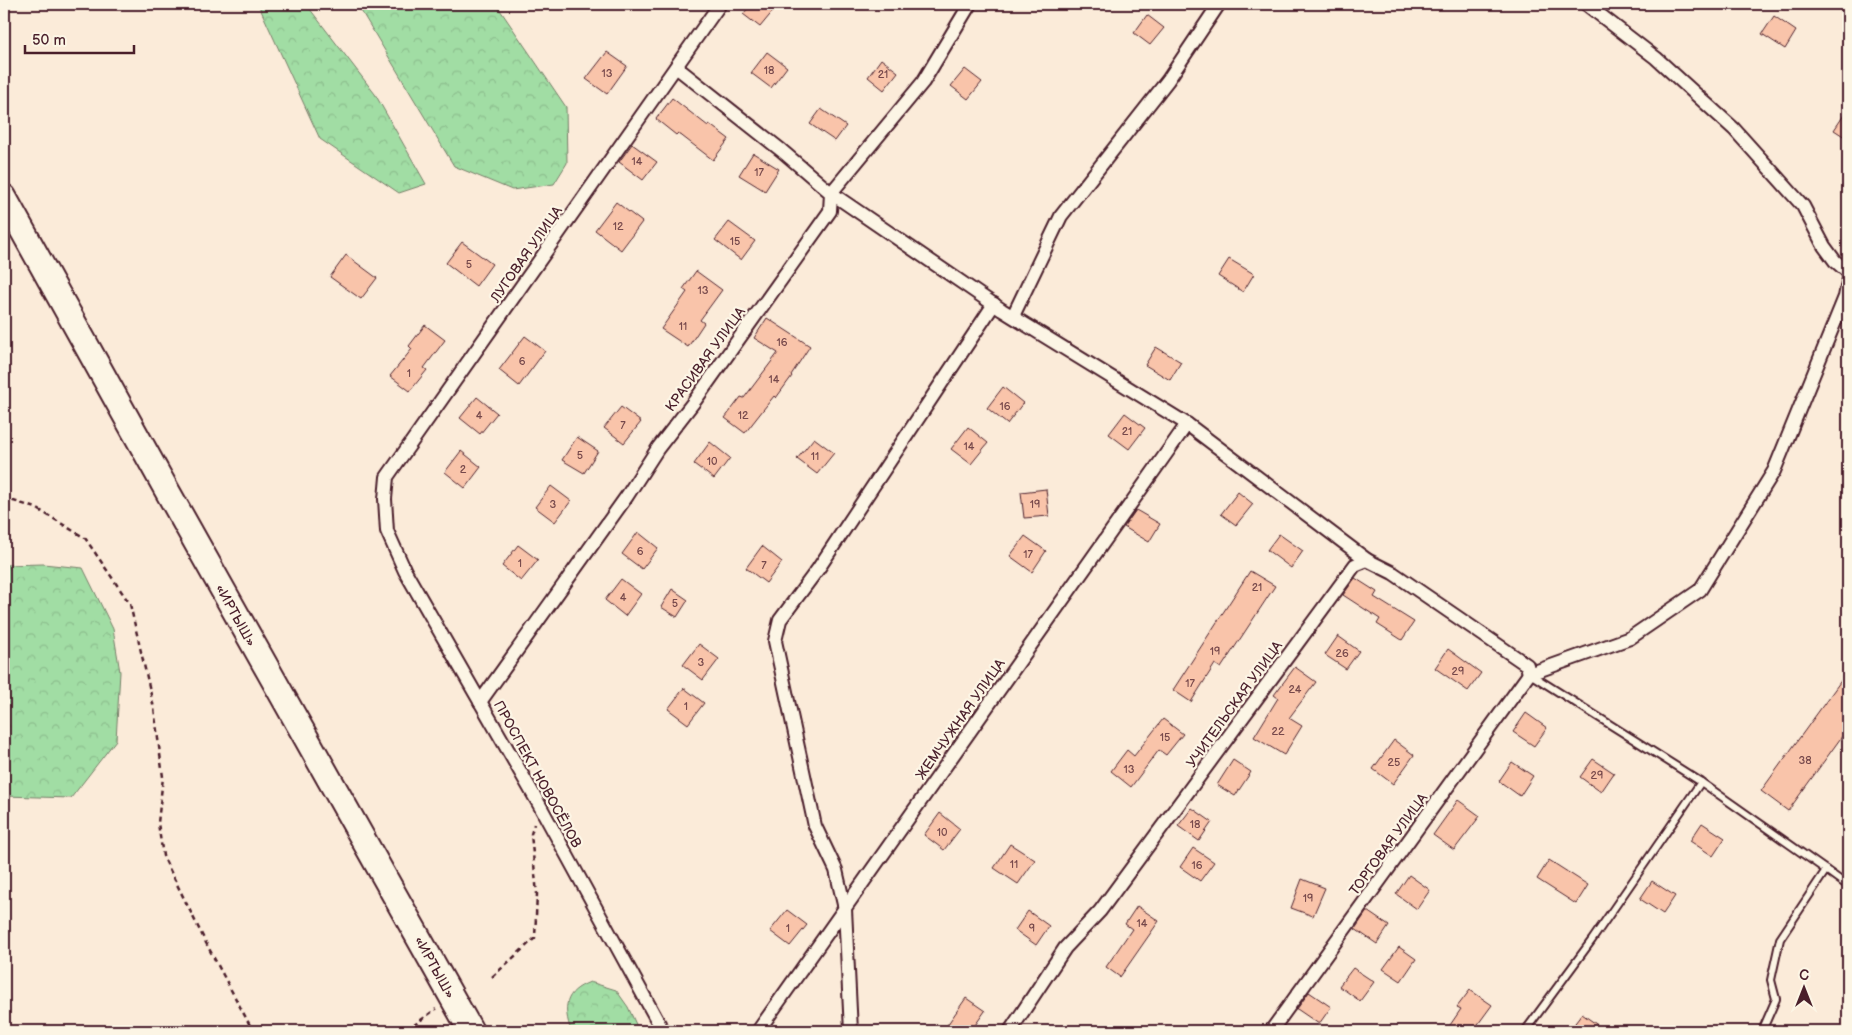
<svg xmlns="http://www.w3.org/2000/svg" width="1852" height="1035" viewBox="0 0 1852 1035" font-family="'Balsamiq Sans',sans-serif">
  <defs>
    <pattern id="forest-crowns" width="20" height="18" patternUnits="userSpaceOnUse" patternTransform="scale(1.25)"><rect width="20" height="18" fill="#a1dda4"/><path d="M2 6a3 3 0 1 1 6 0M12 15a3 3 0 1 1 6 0" fill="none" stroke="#8cbd8d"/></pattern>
  </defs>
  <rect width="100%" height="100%" fill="#fbebd9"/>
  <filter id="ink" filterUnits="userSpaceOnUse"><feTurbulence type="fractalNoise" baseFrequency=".02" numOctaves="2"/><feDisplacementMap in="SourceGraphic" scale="10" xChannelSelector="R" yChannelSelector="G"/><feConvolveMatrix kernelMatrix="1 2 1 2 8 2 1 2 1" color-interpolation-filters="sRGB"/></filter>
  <g filter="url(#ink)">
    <g fill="url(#forest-crowns)" stroke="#767e68">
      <polygon points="258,4 306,4 375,94 426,184 399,193 320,139"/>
      <polygon points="357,4 496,4 566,107 567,163 554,184 512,190 454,166"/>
      <polygon points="43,564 83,568 113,629 120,672 116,740 71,798 4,796 4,565"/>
      <path d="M 590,982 L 616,990 L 628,1007 L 639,1031 L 571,1031 C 563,1007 564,992 590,982 Z"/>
    </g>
    <g fill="#f9c4aa" stroke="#4a1f2b">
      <polygon points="752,4 766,4 774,10 760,27 743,14"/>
      <polygon points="1147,15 1164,28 1150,45 1134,33"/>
      <polygon points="1774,16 1796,31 1785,49 1762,34"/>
      <polygon points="607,52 627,66 607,94 586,79"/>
      <polygon points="767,52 787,67 771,88 751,73"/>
      <polygon points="881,59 898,72 884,90 868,77"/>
      <polygon points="965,69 982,82 968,99 951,86"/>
      <polygon points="672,98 708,126 709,124 729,139 713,160 678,133 676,135 656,119"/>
      <polygon points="821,109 846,126 835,141 810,124"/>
      <polygon points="1848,109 1848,139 1834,130"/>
      <polygon points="632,144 657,162 643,180 619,162"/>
      <polygon points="753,153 779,169 765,191 739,175"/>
      <polygon points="616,202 642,222 621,250 595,230"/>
      <polygon points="729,222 755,241 741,260 715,240"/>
      <polygon points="462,242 492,264 476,286 446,263"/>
      <polygon points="346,255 377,278 361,299 330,277"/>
      <polygon points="1229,259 1254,274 1243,292 1218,276"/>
      <polygon points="696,271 722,290 700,320 704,323 688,347 661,329 687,292 683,289"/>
      <polygon points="767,318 810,346 791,375 792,376 776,398 774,396 745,433 725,418 741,397 744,398 778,353 754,338"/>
      <polygon points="425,325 445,340 424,368 427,370 410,391 390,376 412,349 409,346"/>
      <polygon points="525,336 545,351 519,386 499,370"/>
      <polygon points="1156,347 1181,362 1170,380 1145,365"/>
      <polygon points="1003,387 1023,403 1007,424 987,408"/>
      <polygon points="477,397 497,413 480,434 460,418"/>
      <polygon points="621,407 641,422 624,443 604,428"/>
      <polygon points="1125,413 1145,428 1129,449 1109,434"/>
      <polygon points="968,427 988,443 971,464 951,449"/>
      <polygon points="577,437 598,451 584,473 562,460"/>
      <polygon points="814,438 834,453 817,474 797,459"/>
      <polygon points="710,442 730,458 714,479 694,464"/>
      <polygon points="461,451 481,467 465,488 445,472"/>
      <polygon points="551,486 571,501 555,522 535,507"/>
      <polygon points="1046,489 1049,516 1024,518 1021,492"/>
      <polygon points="1238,492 1253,504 1236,525 1221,514"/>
      <polygon points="1136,510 1160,524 1149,542 1124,527"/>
      <polygon points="638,532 658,548 642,569 622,554"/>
      <polygon points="1279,534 1303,551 1291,568 1267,550"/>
      <polygon points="1025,536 1046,551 1032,572 1010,556"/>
      <polygon points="518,545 538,560 521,581 502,566"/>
      <polygon points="762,546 782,562 766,583 746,568"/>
      <polygon points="1250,571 1275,586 1221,668 1215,664 1191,702 1173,690"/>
      <polygon points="1355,578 1377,592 1374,597 1414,622 1402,640 1377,624 1380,619 1343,595"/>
      <polygon points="621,579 641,594 625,616 605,600"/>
      <polygon points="672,589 688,600 677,617 661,607"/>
      <polygon points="1338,636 1359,651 1346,669 1325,655"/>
      <polygon points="699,644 719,659 703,680 683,665"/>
      <polygon points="1448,649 1481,673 1468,691 1435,668"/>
      <polygon points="1295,667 1316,682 1289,718 1302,726 1284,755 1254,737 1278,698 1274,695"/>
      <polygon points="1848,671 1848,728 1788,811 1761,791"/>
      <polygon points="684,688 704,703 688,724 668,709"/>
      <polygon points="1526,713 1547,728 1534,746 1513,732"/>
      <polygon points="1163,719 1183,734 1166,755 1159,750 1131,787 1111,771 1127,750 1134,756"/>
      <polygon points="1394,740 1414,755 1393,784 1373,769"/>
      <polygon points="1593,759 1614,773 1601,792 1580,777"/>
      <polygon points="1233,760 1251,772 1235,796 1217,785"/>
      <polygon points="1512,762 1533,776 1520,796 1499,781"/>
      <polygon points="1458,800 1480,816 1454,850 1433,835"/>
      <polygon points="1192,808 1212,822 1199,841 1178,826"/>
      <polygon points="940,813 960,829 944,850 924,835"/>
      <polygon points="1702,823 1725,838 1713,856 1690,841"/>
      <polygon points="1010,844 1035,860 1018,884 994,868"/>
      <polygon points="1193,848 1214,862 1200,881 1180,867"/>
      <polygon points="1549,860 1588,885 1576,904 1537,879"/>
      <polygon points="1409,875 1430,890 1417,909 1396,894"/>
      <polygon points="1302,879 1325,888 1313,916 1291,908"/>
      <polygon points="1652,881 1675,896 1663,914 1640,899"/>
      <polygon points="1137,906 1159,921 1120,977 1106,967 1132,929 1125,924"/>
      <polygon points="787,910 807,925 790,946 770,931"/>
      <polygon points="1028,911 1049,926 1036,945 1015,930"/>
      <polygon points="1367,911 1389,926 1377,944 1355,929"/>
      <polygon points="1399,947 1416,959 1401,981 1383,969"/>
      <polygon points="1353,968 1374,982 1360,1001 1339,986"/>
      <polygon points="1470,990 1492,1005 1473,1031 1446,1031 1461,1009 1457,1007"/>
      <polygon points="1309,992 1331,1007 1319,1024 1297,1009"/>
      <polygon points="966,998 985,1011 971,1031 943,1031"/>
      <polygon points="1582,1014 1606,1031 1569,1031"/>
    </g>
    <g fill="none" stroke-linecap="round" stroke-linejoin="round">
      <defs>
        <g id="lane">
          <polyline points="1701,782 1826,870 1780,939 1771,980 1776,999 1762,1031"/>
          <polyline points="1826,870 1848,886"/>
          <polyline points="1525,1031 1592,940 1701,782 1530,674"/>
        </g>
        <g id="street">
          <polyline points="970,4 923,82 831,193 1002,310 1187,424 1367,560"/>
          <polyline points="1586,4 1656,58 1734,129 1803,206 1824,246 1835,261 1848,272"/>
          <polyline points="1013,316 1061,216 1168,80 1219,4"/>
          <polyline points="1529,674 1630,638 1700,590 1774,471 1845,297 1848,282"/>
          <polyline points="480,702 627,496 658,448 696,399 830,211 831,193 781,150 676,67"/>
          <polyline points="663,1031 540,806 405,571 387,531 385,499 387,477 720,4"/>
          <polyline points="758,1031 1187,424"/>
          <polyline points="851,1031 845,909 836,870 815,826 775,641 780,620 818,569 994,304"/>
          <polyline points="1010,1031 1065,948 1100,911 1355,565 1367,560 1393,573 1527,665 1529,674"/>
          <polyline points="1271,1031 1529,674"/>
        </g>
        <polyline id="highway" points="4,197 165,487 471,1031"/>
      </defs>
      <use href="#lane" stroke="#4a1f2b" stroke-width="10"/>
      <use href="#street" stroke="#4a1f2b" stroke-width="16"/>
      <use href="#highway" stroke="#4a1f2b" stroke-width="28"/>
      <g stroke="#4a1f2b" stroke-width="2.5" stroke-dasharray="5 4" stroke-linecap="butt">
        <polyline points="4,498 36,508 85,538 130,604 154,708 163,777 158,823 163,856 206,943 253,1031"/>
        <polyline points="492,977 535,938 537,894 531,834 534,824"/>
        <polyline points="406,1031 436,1009"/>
      </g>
      <use href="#lane" stroke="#fcf5e5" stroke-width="6"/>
      <use href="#street" stroke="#fcf5e5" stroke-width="12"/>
      <use href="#highway" stroke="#fcf5e5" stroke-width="24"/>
    </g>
  </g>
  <g text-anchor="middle" stroke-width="4.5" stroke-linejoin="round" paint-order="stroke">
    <g font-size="11" fill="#76484b">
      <text x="769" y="74">18</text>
      <text x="607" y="77">13</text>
      <text x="883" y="78">21</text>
      <text x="637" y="165">14</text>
      <text x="759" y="176">17</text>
      <text x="618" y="230">12</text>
      <text x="735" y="245">15</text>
      <text x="469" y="268">5</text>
      <text x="703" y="294">13</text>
      <text x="683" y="330">11</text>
      <text x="782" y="346">16</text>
      <text x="522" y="365">6</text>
      <text x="409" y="377">1</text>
      <text x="774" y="383">14</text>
      <text x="1005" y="410">16</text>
      <text x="479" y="419">4</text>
      <text x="743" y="419">12</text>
      <text x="623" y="429">7</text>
      <text x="1127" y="435">21</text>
      <text x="969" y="450">14</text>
      <text x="580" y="459">5</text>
      <text x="815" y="460">11</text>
      <text x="712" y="465">10</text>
      <text x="463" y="473">2</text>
      <text x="553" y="508">3</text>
      <text x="1035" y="508">19</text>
      <text x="640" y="555">6</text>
      <text x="1028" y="558">17</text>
      <text x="520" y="567">1</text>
      <text x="764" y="569">7</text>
      <text x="1257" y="591">21</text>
      <text x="623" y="601">4</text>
      <text x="675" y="607">5</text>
      <text x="1215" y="655">19</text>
      <text x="1342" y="657">26</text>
      <text x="701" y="666">3</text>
      <text x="1458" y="675">29</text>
      <text x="1190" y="687">17</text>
      <text x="1295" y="693">24</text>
      <text x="686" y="710">1</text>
      <text x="1278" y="735">22</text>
      <text x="1165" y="741">15</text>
      <text x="1805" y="764">38</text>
      <text x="1394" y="766">25</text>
      <text x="1129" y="773">13</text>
      <text x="1597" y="779">29</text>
      <text x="1195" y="828">18</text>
      <text x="942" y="836">10</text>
      <text x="1014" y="868">11</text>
      <text x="1197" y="869">16</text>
      <text x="1308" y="902">19</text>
      <text x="1142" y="927">14</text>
      <text x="788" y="932">1</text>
      <text x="1032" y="932">9</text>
    </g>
    <g font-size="14" fill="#4a1f2b" stroke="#fcf5e5">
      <text transform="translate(526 254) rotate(-55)" y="5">ЛУГОВАЯ УЛИЦА</text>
      <text transform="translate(705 359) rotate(-54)" y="5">КРАСИВАЯ УЛИЦА</text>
      <text transform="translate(236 615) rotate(61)" y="5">«ИРТЫШ»</text>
      <text transform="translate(1234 704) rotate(-54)" y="5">УЧИТЕЛЬСКАЯ УЛИЦА</text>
      <text transform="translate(960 719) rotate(-55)" y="5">ЖЕМЧУЖНАЯ УЛИЦА</text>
      <text transform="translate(538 774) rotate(61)" y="5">ПРОСПЕКТ НОВОСЁЛОВ</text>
      <text transform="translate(1388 844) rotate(-54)" y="5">ТОРГОВАЯ УЛИЦА</text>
      <text transform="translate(435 967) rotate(61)" y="5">«ИРТЫШ»</text>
    </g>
  </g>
  <rect width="1852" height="1035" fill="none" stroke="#fcf5e5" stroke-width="20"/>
  <rect x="10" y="10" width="1832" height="1015" fill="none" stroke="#4a1f2b" stroke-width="2" filter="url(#ink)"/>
  <g transform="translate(1804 988)" stroke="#fcf5e5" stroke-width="4" paint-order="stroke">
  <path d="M0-4L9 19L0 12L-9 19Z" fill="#4a1f2b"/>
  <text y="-8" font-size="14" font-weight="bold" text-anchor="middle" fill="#4a1f2b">С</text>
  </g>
  <path d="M25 45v8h109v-8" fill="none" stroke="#4a1f2b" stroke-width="2.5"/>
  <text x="32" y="45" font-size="15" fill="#4a1f2b" stroke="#fcf5e5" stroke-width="4" paint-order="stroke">50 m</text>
</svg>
